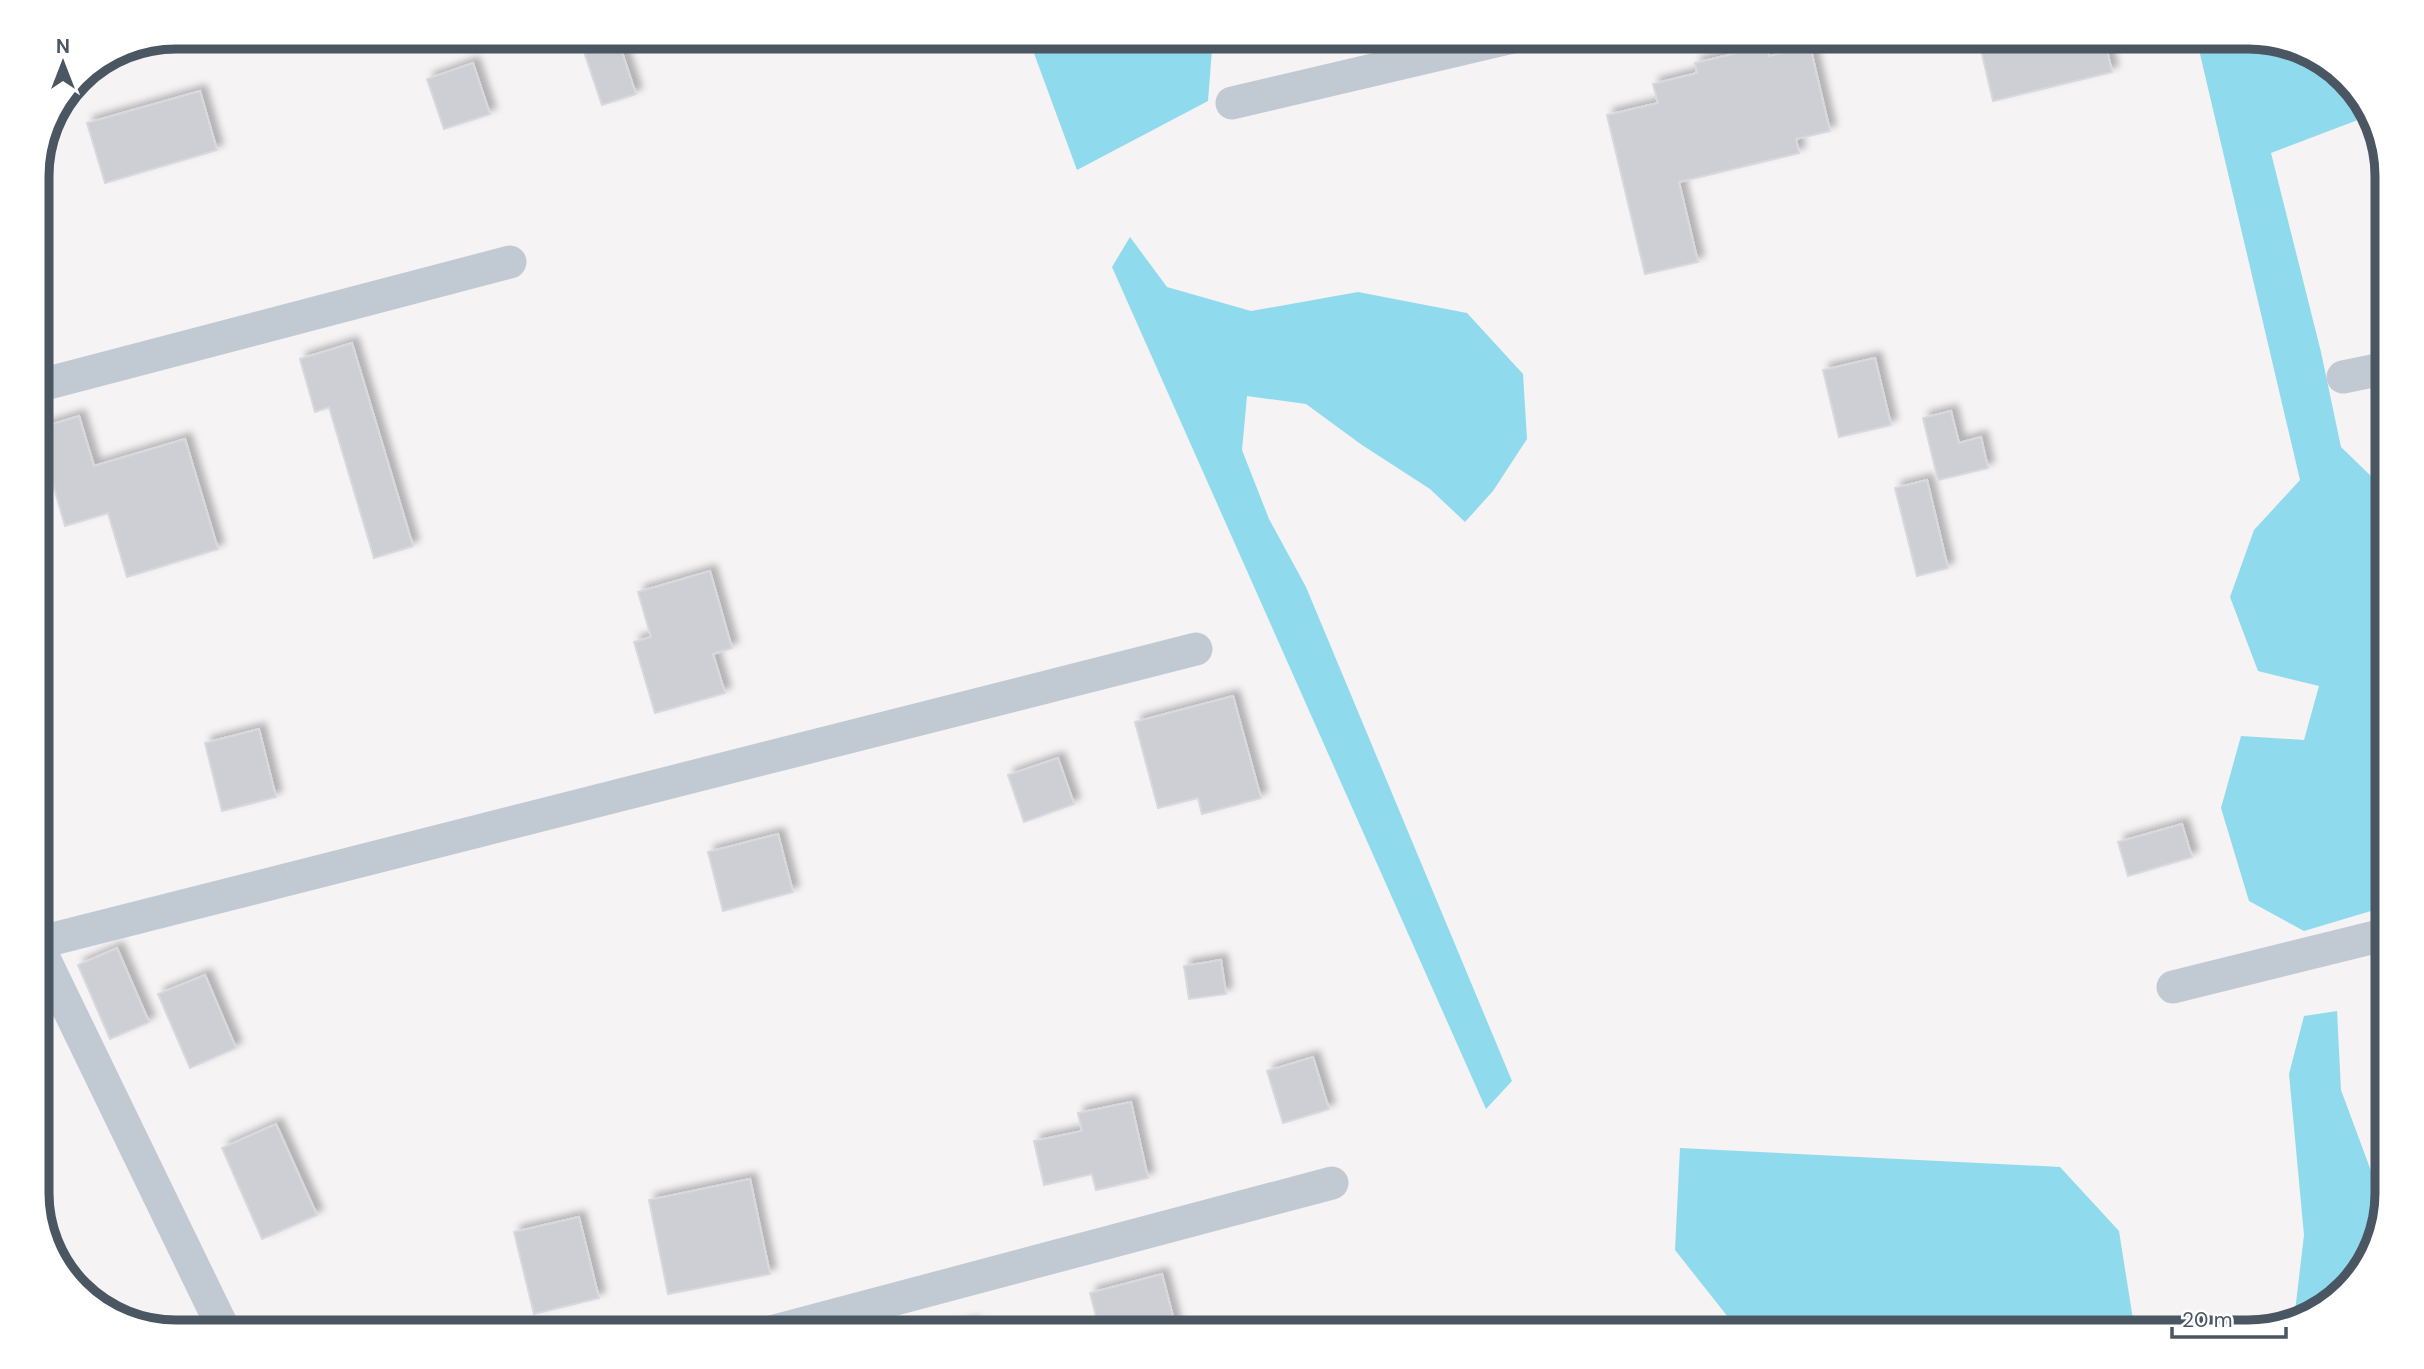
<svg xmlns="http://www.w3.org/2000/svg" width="2424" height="1369" viewBox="0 0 2424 1369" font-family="'DM Sans',sans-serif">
  <defs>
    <filter id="shadow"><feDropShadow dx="6" dy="-6" stdDeviation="3.5" flood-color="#0004"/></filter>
  </defs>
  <rect width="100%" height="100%" fill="#f5f3f3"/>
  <g fill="#90daee">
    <polygon points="1028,37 1213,37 1208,101 1077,170"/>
    <polygon points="2196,37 2248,37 2317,55 2368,106 2371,115 2271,153 2321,352 2341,447 2373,478 2387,534 2387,889 2371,911 2304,931 2249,901 2221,808 2241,736 2304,740 2319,686 2258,671 2230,597 2254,530 2300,480"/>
    <polygon points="1130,237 1167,287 1251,311 1358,292 1467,313 1523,374 1527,439 1493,491 1465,522 1430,489 1362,445 1306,404 1247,396 1242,450 1269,519 1306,587 1512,1081 1486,1109 1112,267"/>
    <polygon points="2337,1011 2341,1090 2384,1206 2369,1262 2318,1313 2294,1320 2304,1235 2289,1074 2304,1016"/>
    <polygon points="1680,1148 2060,1167 2119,1231 2135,1332 1730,1332 1728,1317 1675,1250"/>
  </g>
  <g fill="#cdcfd5" stroke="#d7d9de" stroke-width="2" filter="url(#shadow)">
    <polygon points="579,37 617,37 636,94 602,105"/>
    <polygon points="1978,37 2104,37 2112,72 1993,101"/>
    <polygon points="1767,46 1769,56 1810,46 1830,131 1796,139 1799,153 1679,182 1698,262 1645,274 1607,115 1658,103 1653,84 1697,73 1695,63"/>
    <polygon points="473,63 490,114 444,129 427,79"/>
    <polygon points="200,91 217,150 105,183 87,123"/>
    <polygon points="352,343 413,546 374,558 329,407 315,412 300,359"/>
    <polygon points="1875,358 1891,425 1839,437 1823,370"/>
    <polygon points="1951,411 1959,443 1981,437 1988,468 1938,480 1923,418"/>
    <polygon points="79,416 94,466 185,439 218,549 127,577 108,513 65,526 37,429"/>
    <polygon points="1927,480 1948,568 1917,576 1895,488"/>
    <polygon points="710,571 732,648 713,654 725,693 655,713 634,642 651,637 638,592"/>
    <polygon points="1233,696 1261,798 1202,814 1198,798 1158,808 1135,722"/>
    <polygon points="259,729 276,797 222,811 205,743"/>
    <polygon points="1058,758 1074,804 1024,822 1008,775"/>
    <polygon points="2182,824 2192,857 2128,876 2118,842"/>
    <polygon points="778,834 793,892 723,911 708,852"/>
    <polygon points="117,948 149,1022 110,1039 78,965"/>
    <polygon points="1221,960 1226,994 1189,999 1184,966"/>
    <polygon points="205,975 236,1048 190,1068 158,994"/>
    <polygon points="1313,1057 1329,1109 1283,1123 1267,1071"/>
    <polygon points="1131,1102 1148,1178 1096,1190 1092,1174 1044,1185 1034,1141 1082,1131 1078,1113"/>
    <polygon points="276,1124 317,1215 262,1239 222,1148"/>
    <polygon points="750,1179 770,1274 668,1294 649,1200"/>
    <polygon points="579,1217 599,1298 534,1314 514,1232"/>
    <polygon points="1162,1274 1177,1332 1100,1332 1090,1293"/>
    <polygon points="973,1323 975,1332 939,1332"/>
  </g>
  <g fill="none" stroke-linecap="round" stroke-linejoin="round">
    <g stroke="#c1cad2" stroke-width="33">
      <polyline points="1232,103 1513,37"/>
      <polyline points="2343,377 2387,368"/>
      <polyline points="37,386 510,262"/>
      <polyline points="37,943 1196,649"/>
      <polyline points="37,944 225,1332"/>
      <polyline points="2173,987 2387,934"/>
      <polyline points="771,1332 1332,1183"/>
    </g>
  </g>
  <path d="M0 0H2424V1369H0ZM176 49H2248A127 127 0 0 1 2375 176V1193A127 127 0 0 1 2248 1320H176A127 127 0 0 1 49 1193V176A127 127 0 0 1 176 49Z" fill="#fff" fill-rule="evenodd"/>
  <path fill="none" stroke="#4a5661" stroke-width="9" d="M176 49H2248A127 127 0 0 1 2375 176V1193A127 127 0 0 1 2248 1320H176A127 127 0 0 1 49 1193V176A127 127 0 0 1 176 49Z"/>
  <g transform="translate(63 63)" stroke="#ffffff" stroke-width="5" paint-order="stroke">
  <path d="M0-5L12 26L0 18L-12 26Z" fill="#4a5661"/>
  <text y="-10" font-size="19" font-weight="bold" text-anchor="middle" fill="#4a5661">N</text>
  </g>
  <path d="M2172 1327v10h114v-10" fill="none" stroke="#4a5661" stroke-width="3.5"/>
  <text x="2182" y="1327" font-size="21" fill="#4a5661" stroke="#ffffff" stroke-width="5" paint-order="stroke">20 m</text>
</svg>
